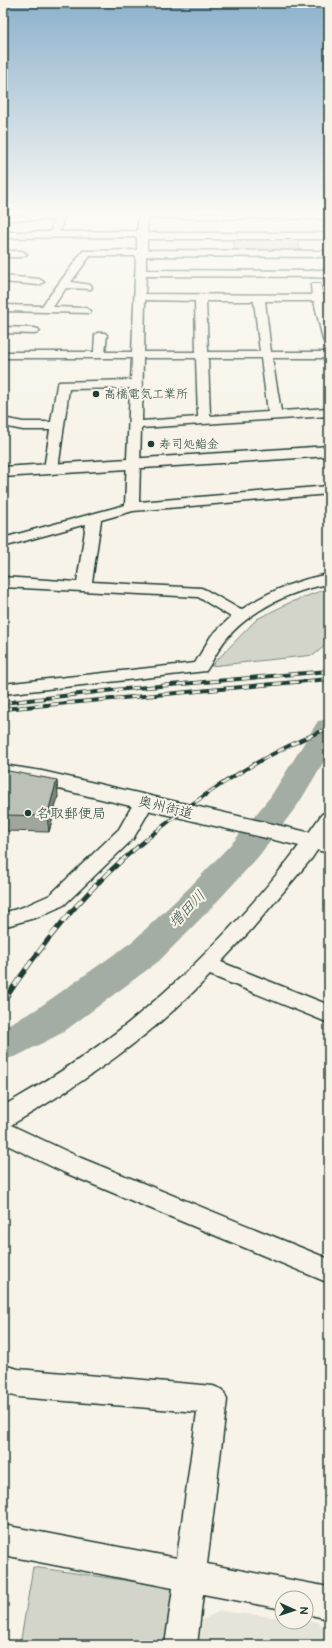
<svg xmlns="http://www.w3.org/2000/svg" width="332" height="1648" viewBox="0 0 332 1648" font-family="'Balsamiq Sans','Klee One',sans-serif">
  <rect width="100%" height="100%" fill="#f7f3e8"/>
  <filter id="ink" filterUnits="userSpaceOnUse"><feTurbulence type="fractalNoise" baseFrequency=".025" numOctaves="2"/><feDisplacementMap in="SourceGraphic" scale="8" xChannelSelector="R" yChannelSelector="G"/><feConvolveMatrix kernelMatrix="1 2 1 2 8 2 1 2 1" color-interpolation-filters="sRGB"/></filter>
  <g filter="url(#ink)">
    <polygon fill="#e5e4d9" points="220,1611 282,1618 282,1622 306,1622 306,1621 318,1622 329,1633 329,1645 199,1645 202,1620"/>
    <g fill="#d3d5ca" stroke="#79897f">
      <polygon points="294,238 298,239 300,250 296,252 235,251 234,239"/>
      <polygon points="329,588 329,642 314,655 211,666 257,619 291,602"/>
      <polygon points="33,1567 172,1587 165,1645 20,1645"/>
    </g>
    <g fill="none" stroke-linecap="round" stroke-linejoin="round">
      <polygon fill="#a4ada3" fill-rule="evenodd" points="329,719 329,753 299,803 258,857 212,907 159,961 62,1033 17,1056 3,1060 3,1027 34,1011 133,941 188,889 234,841 271,796 318,721"/>
      <defs>
        <g id="street">
          <path d="M 55,213 L 64,213 L 60,232 L 137,231 L 139,213 L 329,213 L 329,219 L 148,218 L 147,233 L 329,233 L 329,239 L 147,239 L 147,250 L 329,251 L 329,257 L 146,256 L 146,270 L 314,271 L 319,274 L 314,277 L 146,276 L 145,294 L 312,295 L 311,286 L 312,284 L 320,284 L 323,295 L 329,295 L 329,301 L 325,301 L 329,321 L 329,343 L 325,342 L 323,340 L 314,301 L 265,301 L 271,352 L 329,352 L 329,358 L 272,358 L 281,411 L 329,408 L 329,416 L 141,428 L 139,502 L 329,486 L 329,494 L 133,511 L 101,520 L 92,582 L 201,588 L 206,590 L 241,610 C 268,591 297,580 329,574 L 329,584 C 291,590 251,610 226,639 C 218,649 213,661 206,671 L 3,694 L 3,684 L 195,663 L 211,636 L 231,617 L 198,597 L 3,587 L 3,577 L 77,582 L 86,524 L 3,547 L 3,538 L 125,505 L 130,388 L 69,389 L 58,469 L 56,472 L 46,472 L 44,469 L 50,430 L 23,430 L 3,426 L 3,418 L 23,422 L 51,422 L 57,385 L 59,382 L 131,380 L 132,358 L 3,358 L 3,352 L 94,352 L 95,335 L 97,333 L 105,333 L 107,335 L 105,352 L 132,352 L 136,256 L 90,256 L 71,282 L 91,285 L 92,287 L 91,289 L 66,288 L 53,307 L 86,308 L 91,311 L 90,313 L 3,311 L 3,305 L 42,306 L 83,251 L 137,250 L 137,237 L 3,238 L 3,232 L 51,232 L 53,220 L 6,220 L 3,219 L 3,215 L 54,214 ZM 145,300 L 195,301 L 196,352 L 144,352 ZM 206,301 L 254,301 L 260,352 L 208,352 ZM 143,358 L 196,358 L 198,417 L 142,421 ZM 208,358 L 261,358 L 268,412 L 210,416 Z"/>
          <polygon points="3,251 22,251 27,254 22,257 3,257"/>
          <polygon points="3,276 39,279 44,282 39,285 3,282"/>
          <polygon points="3,327 34,328 38,329 40,331 38,333 34,334 3,333"/>
          <polygon points="144,795 151,797 153,801 148,813 133,839 64,905 38,917 3,927 3,913 23,907 50,895 119,829 137,797"/>
          <path d="M 329,812 L 329,832 L 312,858 L 251,930 L 221,962 L 329,1005 L 329,1023 L 210,975 C 152,1036 83,1083 11,1125 L 81,1158 L 329,1259 L 329,1283 L 63,1172 L 3,1143 L 3,1106 C 46,1082 88,1055 127,1024 C 201,964 268,892 322,814 Z"/>
          <polygon points="3,1365 18,1369 213,1386 223,1390 227,1400 207,1564 329,1587 329,1619 306,1614 306,1598 282,1598 282,1609 203,1594 197,1645 165,1645 173,1588 3,1555 3,1525 177,1558 197,1412 18,1397 3,1393"/>
        </g>
        <g id="secondary">
          <polygon points="314,270 329,270 329,278 310,277 308,274 310,271"/>
          <polygon points="329,446 329,456 3,477 3,467"/>
          <polygon points="3,765 42,771 329,837 329,853 42,785 3,779"/>
        </g>
      </defs>
      <use href="#street" stroke="#1f3d34" stroke-width="3"/>
      <use href="#secondary" stroke="#1f3d34" stroke-width="3"/>
      <use href="#street" fill="#f7f3e8" fill-rule="evenodd"/>
      <use href="#secondary" fill="#f7f3e8" fill-rule="evenodd"/>
      <defs>
        <g id="rail-far1">
          <polyline points="3,703 114,690 329,671"/>
          <polyline points="3,709 329,679"/>
          <path d="M 120,862 C 181,808 253,758 329,728"/>
        </g>
        <path id="rail" d="M 3,1002 C 37,951 75,902 121,861"/>
      </defs>
      <use href="#rail-far1" stroke="#1f3d34" stroke-width="4"/>
      <use href="#rail" stroke="#1f3d34" stroke-width="5"/>
      <use href="#rail-far1" stroke="#f7f3e8" stroke-width="2.5" stroke-dasharray="8" stroke-linecap="butt"/>
      <use href="#rail" stroke="#f7f3e8" stroke-width="3.5" stroke-dasharray="10" stroke-linecap="butt"/>
    </g>
    <polygon fill="#a1a69d" stroke="#1f3d34" points="3,770 58,796 49,832 3,831"/>
    <polygon fill="#83877f" stroke="#1f3d34" points="57,780 58,796 49,832 47,816"/>
    <polygon fill="#bbc1b6" stroke="#1f3d34" points="3,770 57,780 47,816 3,815"/>
  </g>
  <linearGradient id="sky" x2="0" y2="1"><stop stop-color="#8db1cc"/><stop offset="0.48" stop-color="#fbfaf5"/><stop offset="1" stop-color="#fbfaf5" stop-opacity="0"/></linearGradient>
  <rect width="332" height="443" fill="url(#sky)"/>
  <g fill="#1f3d34" stroke="#f7f3e8" stroke-width="1.5">
    <circle cx="96" cy="394" r="4"/>
    <circle cx="151" cy="444" r="4"/>
    <circle cx="28" cy="813" r="4"/>
  </g>
  <g text-anchor="middle" stroke-width="4" stroke-linejoin="round" paint-order="stroke">
    <g font-size="12" fill="#1f3d34" stroke="#f7f3e8" text-anchor="start">
      <text x="104" y="398">高橋電気工業所</text>
      <text x="159" y="448">寿司処鮨金</text>
    </g>
    <g font-size="14" fill="#1f3d34" stroke="#f7f3e8">
      <text transform="translate(166 807) rotate(14)" y="5">奥州街道</text>
    </g>
    <g font-size="14" fill="#1f3d34" stroke="#f7f3e8" text-anchor="start">
      <text x="36" y="818">名取郵便局</text>
    </g>
    <g font-size="15" font-style="italic" fill="#405950" stroke="#f7f3e8">
      <text transform="translate(187 909) rotate(-46)" y="5">増田川</text>
    </g>
  </g>
  <rect width="332" height="1648" fill="none" stroke="#f7f3e8" stroke-width="16"/>
  <rect x="8" y="8" width="316" height="1632" fill="none" stroke="#1f3d34" stroke-width="1.5" filter="url(#ink)"/>
  <g transform="translate(294 1610) rotate(93)"><circle r="19" fill="#f7f3e8" stroke="#a1aaa0"/>
  <path d="M0-3L7 15L0 10L-7 15Z" fill="#1f3d34"/>
  <text y="-6" font-size="11" font-weight="bold" text-anchor="middle" fill="#1f3d34">N</text>
  </g>
</svg>
